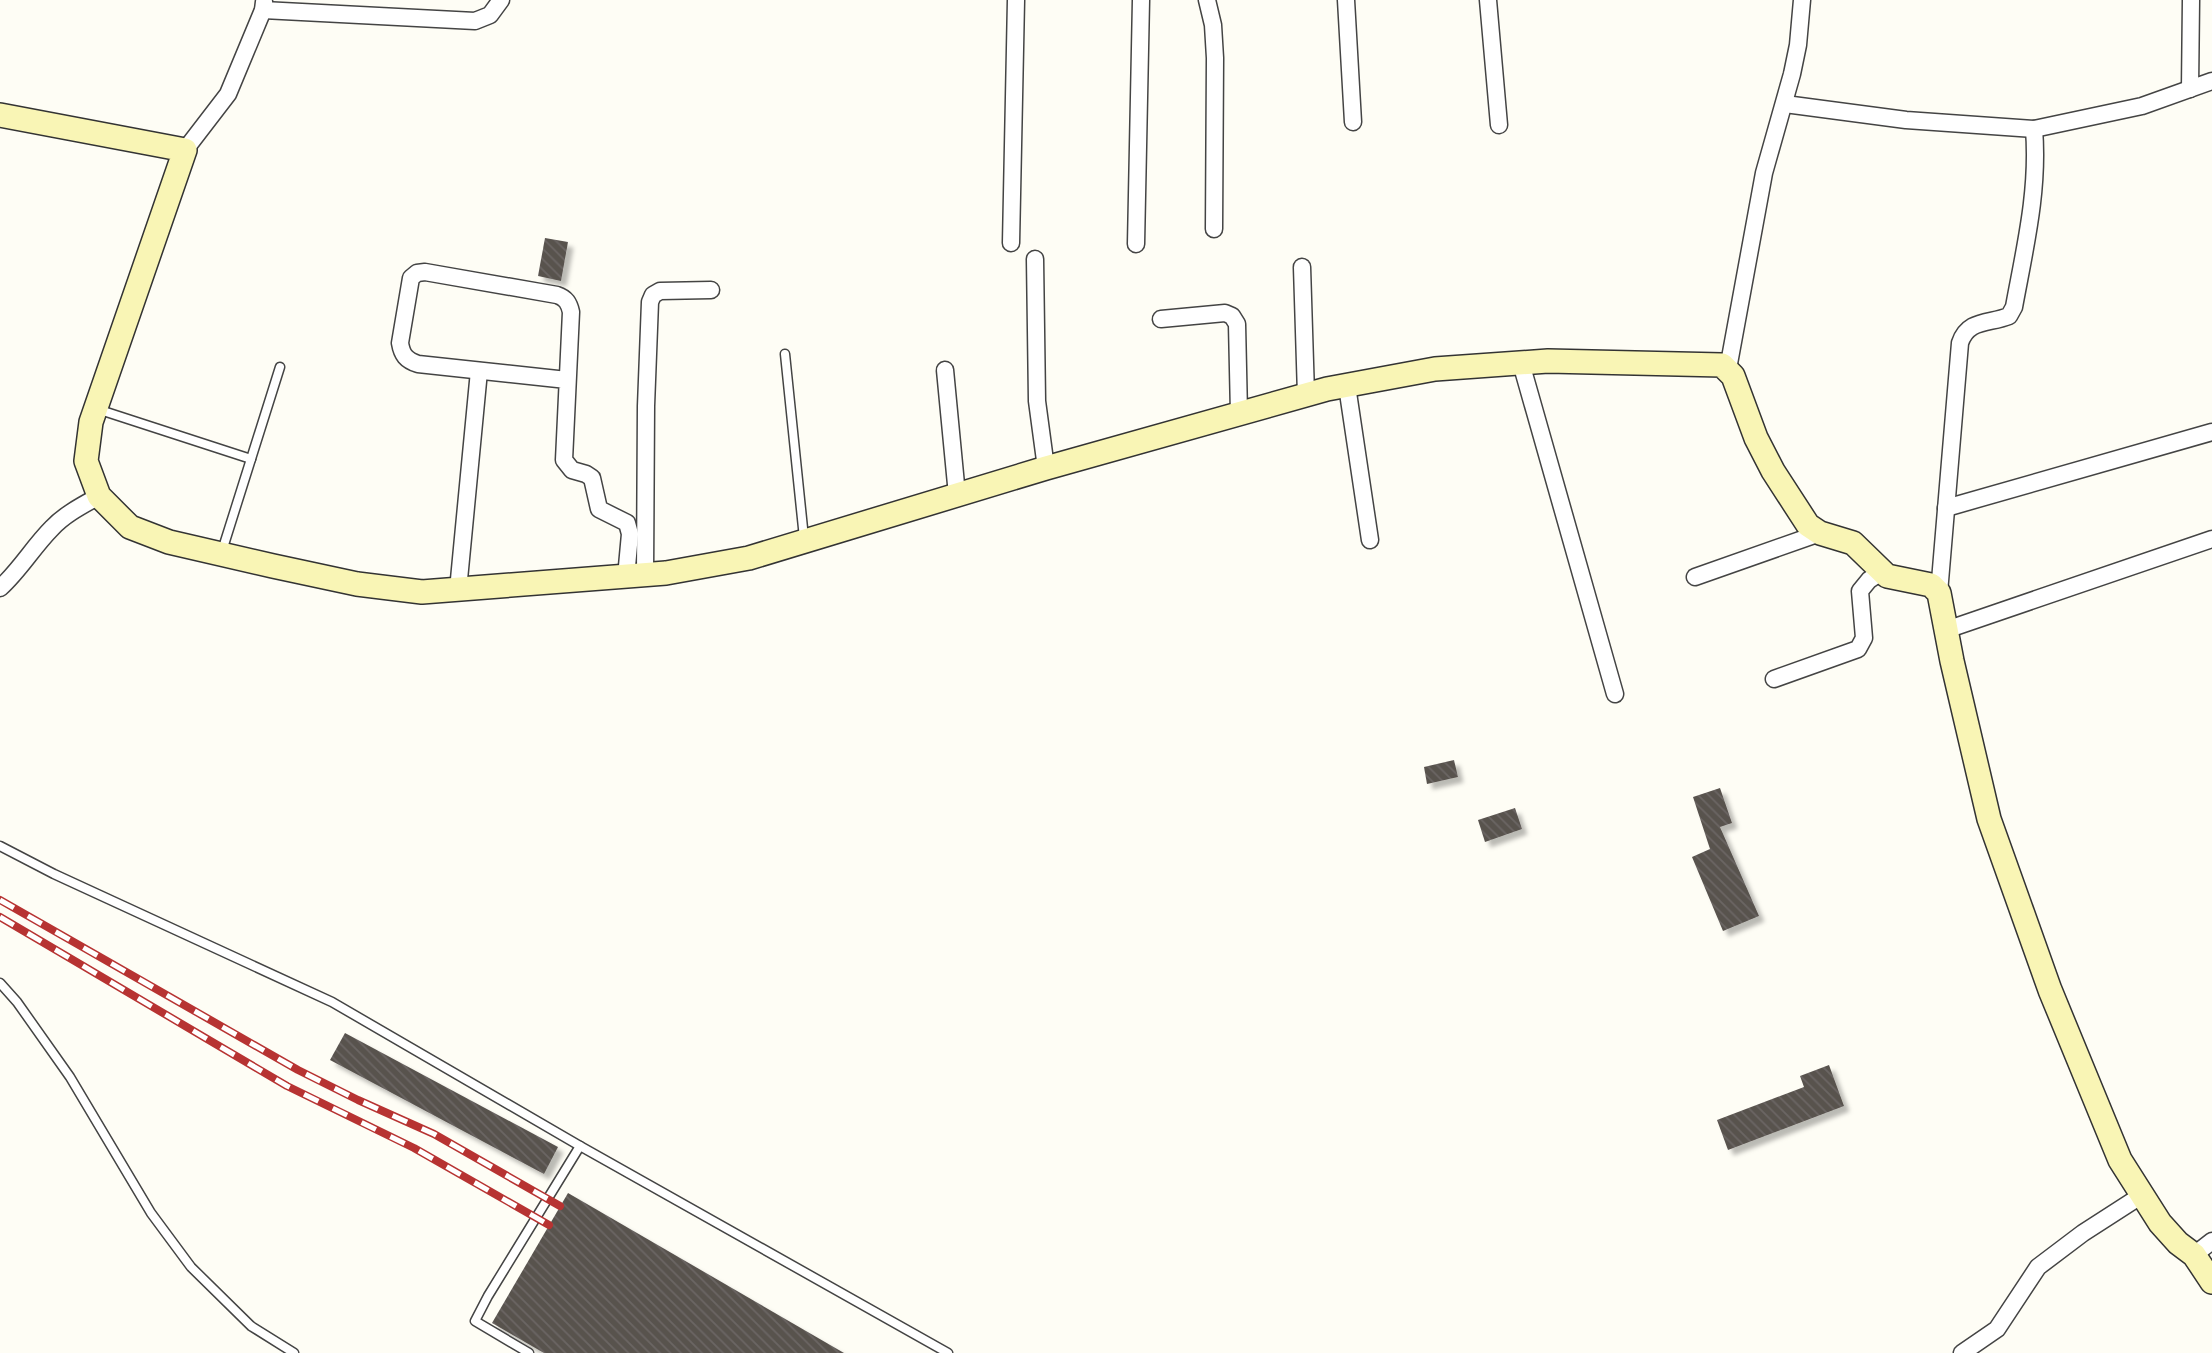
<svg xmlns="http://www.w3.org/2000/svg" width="2212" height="1353" viewBox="0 0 2212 1353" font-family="Literata,serif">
  <defs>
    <pattern id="building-back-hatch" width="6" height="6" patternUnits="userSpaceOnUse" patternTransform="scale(1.75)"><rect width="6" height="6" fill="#58524e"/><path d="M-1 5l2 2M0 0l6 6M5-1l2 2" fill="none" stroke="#6b6663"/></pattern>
    <filter id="shadow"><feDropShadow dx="5.5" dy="5.5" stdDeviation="2" flood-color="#0004"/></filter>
  </defs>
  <rect width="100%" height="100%" fill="#fefdf5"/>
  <g fill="url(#building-back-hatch)" filter="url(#shadow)">
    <polygon points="545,238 568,242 561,281 538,276"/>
    <polygon points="1454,760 1458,777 1427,784 1424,767"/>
    <polygon points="1720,788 1732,823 1720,827 1759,916 1723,931 1692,857 1710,849 1693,797"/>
    <polygon points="1515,808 1522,829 1485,842 1478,820"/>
    <polygon points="345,1033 558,1147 544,1174 330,1060"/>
    <polygon points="1829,1065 1844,1106 1728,1150 1717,1120 1804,1087 1800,1076"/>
    <polygon points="568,1193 844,1353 544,1353 492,1323"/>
  </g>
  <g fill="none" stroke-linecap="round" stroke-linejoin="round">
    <defs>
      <g id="lane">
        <polyline points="785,354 804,538"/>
        <polyline points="97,409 251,459"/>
        <polyline points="222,551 280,367"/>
        <polyline points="0,846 54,874 332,1002 580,1146 948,1353"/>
        <polyline points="0,983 17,1002 70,1077 151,1213 191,1267 251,1326 294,1353"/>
        <polyline points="529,1353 475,1321 488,1296 580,1146"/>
      </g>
      <g id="street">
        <polyline points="1207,0 1213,25 1215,58 1214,229"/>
        <polyline points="1346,0 1353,122"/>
        <polyline points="1488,0 1499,125"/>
        <polyline points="263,10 475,21 490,15 501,0"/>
        <polyline points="2190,89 2191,0"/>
        <polyline points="1785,104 1906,120 2034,129 2142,106 2212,81"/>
        <polyline points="185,150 228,94 263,10 264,2"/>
        <polyline points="1011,243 1016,0"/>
        <polyline points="1136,244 1141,0"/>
        <polyline points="1035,259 1037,401 1046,468"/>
        <polyline points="1302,267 1306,395"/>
        <polyline points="1161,319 1225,313 1232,316 1237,324 1239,414"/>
        <polyline points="1521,363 1615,694"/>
        <polyline points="1728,369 1764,173 1792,74 1798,45 1802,0"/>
        <polyline points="945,370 957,495"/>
        <path d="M 567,380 L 418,364 C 406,360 402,355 400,343 L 411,278 L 417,273 L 425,272 L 557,295 C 566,298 569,303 571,312 L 564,460 L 572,470 L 586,474 L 592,478 L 599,509 L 627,523 L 630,534 L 626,577"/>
        <polyline points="1347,386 1370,540"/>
        <polyline points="1946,508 2212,432"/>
        <polyline points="645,575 646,406 650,302 653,295 660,291 711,290"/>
        <polyline points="1695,577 1820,533"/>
        <path d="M 0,588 C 20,570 33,547 52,528 C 65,514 83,505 99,496"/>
        <polyline points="458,590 479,371"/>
        <path d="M 1939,593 L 1960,343 C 1968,319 1989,324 2009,316 L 2014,307 C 2025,247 2039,190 2034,129"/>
        <polyline points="1946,630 2212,539"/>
        <polyline points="1774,679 1858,649 1864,638 1860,591 1869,580 1881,572"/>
        <polyline points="2194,1255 2212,1241"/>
        <polyline points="1962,1353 1997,1329 2038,1267 2083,1233 2142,1195"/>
      </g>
      <polyline id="secondary" points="0,115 185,150 91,422 86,461 99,496 130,527 169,542 273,566 357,584 422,592 666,573 749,558 1046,468 1327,389 1435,369 1548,361 1722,365 1733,376 1756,438 1773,471 1808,525 1820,533 1853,543 1887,576 1931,585 1939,593 1952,661 1989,819 2050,990 2120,1160 2160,1223 2178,1243 2194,1255 2212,1282"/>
    </defs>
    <use href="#lane" stroke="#444" stroke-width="11"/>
    <use href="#street" stroke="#444" stroke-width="19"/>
    <use href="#secondary" stroke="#333" stroke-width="26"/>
    <use href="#lane" stroke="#fff" stroke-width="8"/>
    <use href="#street" stroke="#fff" stroke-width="16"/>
    <use href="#secondary" stroke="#f9f5b5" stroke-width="23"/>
    <defs>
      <g id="rail">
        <polyline points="0,900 298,1070 358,1100 434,1134 560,1206"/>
        <polyline points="0,917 287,1086 414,1148 549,1225"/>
      </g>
    </defs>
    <use href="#rail" stroke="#b73332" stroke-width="8"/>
    <use href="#rail" stroke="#fff" stroke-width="5" stroke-dasharray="16" stroke-linecap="butt"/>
  </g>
</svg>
